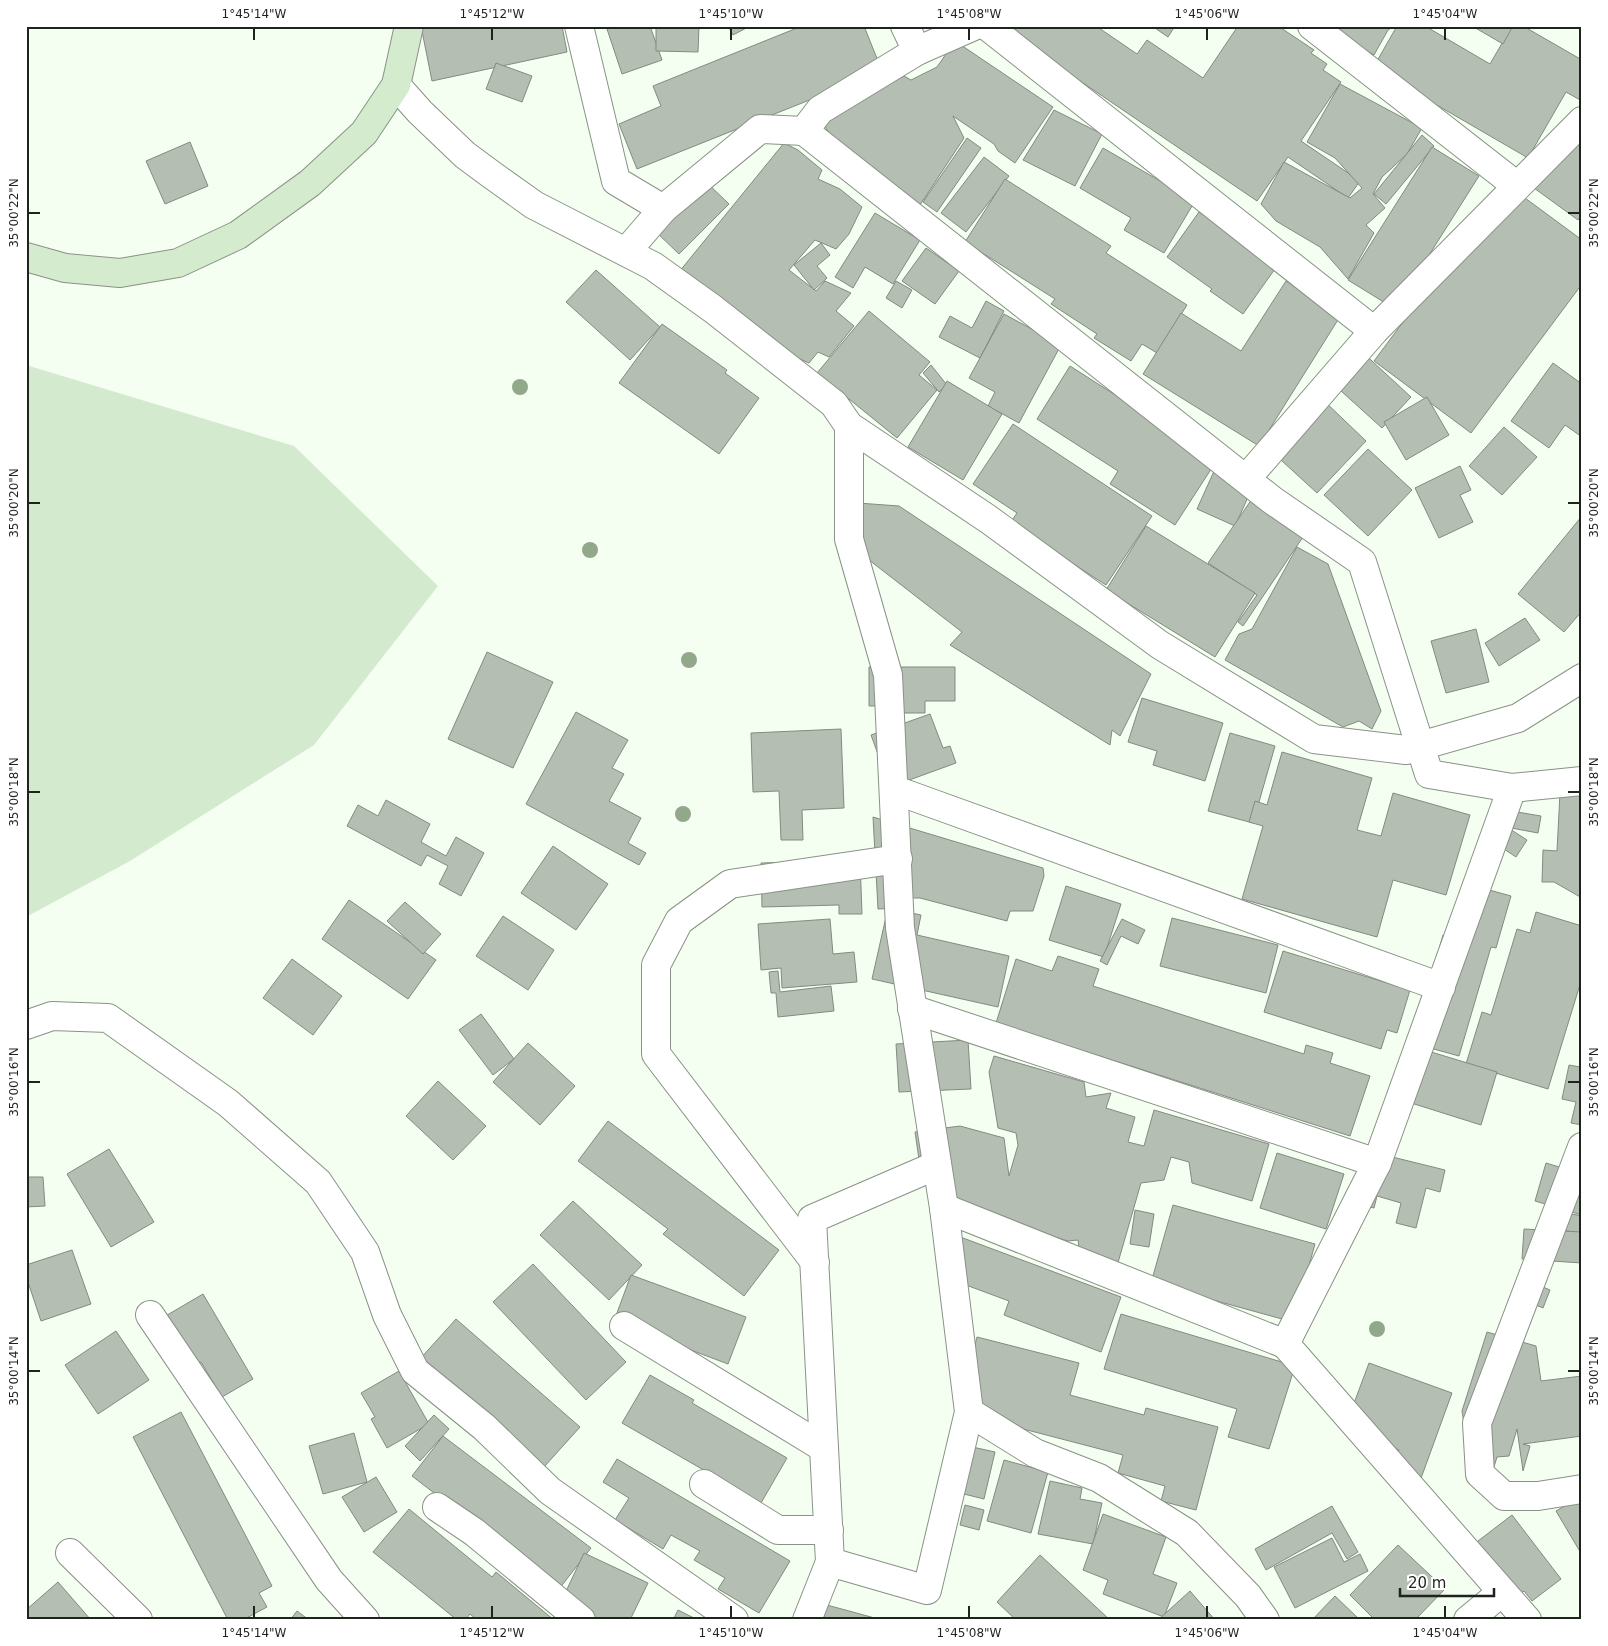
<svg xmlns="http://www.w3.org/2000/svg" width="1608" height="1646" viewBox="0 0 1608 1646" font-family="'DejaVu Sans',sans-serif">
  <rect width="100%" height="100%" fill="#f4fef1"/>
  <polygon fill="#d4eacf" points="26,365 294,446 438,586 314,745 130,861 26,917"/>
  <g fill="#b4beb2" stroke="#828b7f">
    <polygon points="421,26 562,26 567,52 432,81"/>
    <polygon points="616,26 650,26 662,60 622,74 607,29"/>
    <polygon points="656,26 699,26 698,52 656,51"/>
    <polygon points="728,26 750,26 733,35"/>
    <polygon points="802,26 864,26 882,71 637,169 619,124 661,106 653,86"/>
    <polygon points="1008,26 1096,26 1137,54 1147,40 1203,78 1238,26 1278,26 1314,50 1311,53 1327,64 1323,70 1341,82 1301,141 1360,181 1348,198 1288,157 1257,201 1005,30"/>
    <polygon points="1152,26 1175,26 1168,37"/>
    <polygon points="1324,26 1394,26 1388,30 1374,55"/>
    <polygon points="1397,26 1425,26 1490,64 1512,26 1523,26 1582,60 1582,101 1566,92 1528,158 1373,68"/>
    <polygon points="1472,26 1513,26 1503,44"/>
    <polygon points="955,41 1053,107 1015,163 998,151 994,144 953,116 964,138 920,205 836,148 823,122 830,113 904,76 911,80 937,67"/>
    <polygon points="496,63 532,76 522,102 486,89"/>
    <polygon points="1340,84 1422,128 1407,154 1382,177 1373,194 1385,208 1366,225 1374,233 1348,279 1320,247 1276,221 1261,204 1284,162 1350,198 1362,188 1335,158 1307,142"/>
    <polygon points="1054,110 1102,134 1075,186 1023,160"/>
    <polygon points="1422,135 1434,146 1386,204 1374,194"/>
    <polygon points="1572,137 1582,144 1582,215 1578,220 1534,188"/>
    <polygon points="967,138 981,148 937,212 923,202"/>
    <polygon points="190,142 208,186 165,204 146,161"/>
    <polygon points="784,143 798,150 822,170 818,179 840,189 862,207 849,234 836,249 815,240 789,270 816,291 825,281 851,293 836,311 854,326 829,357 818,352 809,363 773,347 679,272"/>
    <polygon points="1432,147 1479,176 1395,309 1348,280"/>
    <polygon points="1103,148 1195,201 1164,253 1124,230 1131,218 1080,188"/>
    <polygon points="984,157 1009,176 966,232 941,213"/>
    <polygon points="703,179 729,204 679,254 653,229"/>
    <polygon points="1005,179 1111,246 1106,253 1187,305 1157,353 1142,344 1131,361 1094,338 1097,334 1051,304 1055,299 965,242"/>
    <polygon points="1506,184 1582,240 1582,284 1471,433 1374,361"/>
    <polygon points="1199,212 1277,266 1243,314 1210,291 1212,289 1167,257"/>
    <polygon points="875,213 920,240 893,284 865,267 853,288 835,277"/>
    <polygon points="821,243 830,255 817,266 827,278 814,290 794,265"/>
    <polygon points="926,248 959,271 935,304 902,281"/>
    <polygon points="596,270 660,327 630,360 566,302"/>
    <polygon points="896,281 912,290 902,308 886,298"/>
    <polygon points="1286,281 1341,315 1259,446 1143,374 1181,313 1241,351"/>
    <polygon points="986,301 1004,311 980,358 939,337 950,316 972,328"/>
    <polygon points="869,311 930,362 919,375 937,390 897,438 817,373"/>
    <polygon points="1004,314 1061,345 1019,423 988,406 995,392 969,378"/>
    <polygon points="662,324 727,370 725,373 759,398 719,454 619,383"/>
    <polygon points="1359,349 1411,397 1382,428 1330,381"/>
    <polygon points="1553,363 1582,384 1582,437 1565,425 1549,448 1511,421"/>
    <polygon points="931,365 947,385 939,392 923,373"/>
    <polygon points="1070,366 1217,460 1175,525 1110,484 1118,471 1037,419"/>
    <polygon points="947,381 1002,414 963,480 908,447"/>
    <polygon points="1320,397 1366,441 1317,493 1270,450"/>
    <polygon points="1427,397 1449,435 1406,460 1384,422"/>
    <polygon points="1013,424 1152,516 1106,585 1010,523 1017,513 973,484"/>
    <polygon points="1504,427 1537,457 1502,495 1469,466"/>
    <polygon points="1368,449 1412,490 1368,536 1324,495"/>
    <polygon points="1460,466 1471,490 1460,495 1473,522 1439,538 1415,488"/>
    <polygon points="1215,469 1253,486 1235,526 1197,509"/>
    <polygon points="1254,496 1307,531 1243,626 1238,622 1257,595 1208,563"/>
    <polygon points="858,503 899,506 1151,674 1120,736 1112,730 1110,745 950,645 962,632 860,553"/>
    <polygon points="1582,516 1582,611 1564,632 1518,594"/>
    <polygon points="1146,526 1255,593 1215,657 1106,590"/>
    <polygon points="1297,547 1328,564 1381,711 1372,729 1359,721 1343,727 1225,660 1239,634 1252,629"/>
    <polygon points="1525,618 1540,640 1499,666 1485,643"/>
    <polygon points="1476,629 1489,682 1446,693 1431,641"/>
    <polygon points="487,652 553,682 513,768 448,739"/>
    <polygon points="869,667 955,667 955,701 925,701 925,713 901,713 901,706 869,706"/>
    <polygon points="1142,698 1223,723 1205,781 1153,765 1157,751 1128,742"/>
    <polygon points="576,712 628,740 612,768 624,774 609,801 641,818 628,843 646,853 639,865 526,804"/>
    <polygon points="930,714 943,748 950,746 956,763 890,787 871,735"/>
    <polygon points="841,729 844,808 802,810 803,840 781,840 779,791 753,792 751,733"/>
    <polygon points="1230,733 1275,746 1253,823 1208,811"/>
    <polygon points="1282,752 1372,778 1357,830 1381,836 1393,793 1470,815 1446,895 1393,880 1377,937 1242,899 1263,826 1249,822 1255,801 1267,805"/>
    <polygon points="1560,793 1582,794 1582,898 1554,882 1542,882 1543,850 1557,851"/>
    <polygon points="386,800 430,824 421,842 446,856 456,837 484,853 461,896 439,884 448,866 427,855 421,866 347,826 358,805 378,816"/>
    <polygon points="1493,808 1541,816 1538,833 1490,824"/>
    <polygon points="873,817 1043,868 1044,876 1033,911 1010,911 1007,921 920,898 902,898 902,908 878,909"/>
    <polygon points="1502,824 1527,840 1516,857 1504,849"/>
    <polygon points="553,846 608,884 576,930 521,893"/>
    <polygon points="860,860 862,914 839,914 839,905 762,907 761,863"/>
    <polygon points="1464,883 1511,896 1496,948 1491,947 1459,1056 1412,1043 1443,935 1448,937"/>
    <polygon points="1066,886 1121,904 1104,957 1049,940"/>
    <polygon points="349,900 436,960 408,999 322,939"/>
    <polygon points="405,902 441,934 423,954 387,921"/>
    <polygon points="888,908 921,915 917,935 1009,956 998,1007 872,979"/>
    <polygon points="1536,912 1582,926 1582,978 1548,1089 1466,1064 1482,1012 1491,1015 1517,929 1530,933"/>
    <polygon points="503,916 554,950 528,990 476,956"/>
    <polygon points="1172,918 1278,945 1266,993 1160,966"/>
    <polygon points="830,919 833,954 854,952 857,982 782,988 781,968 761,970 758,924"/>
    <polygon points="1122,919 1145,930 1138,944 1121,936 1107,965 1100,961"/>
    <polygon points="1283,951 1410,990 1397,1033 1387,1030 1381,1049 1264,1012"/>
    <polygon points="1058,956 1099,969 1093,986 1304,1054 1306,1045 1333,1053 1330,1063 1370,1076 1350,1136 996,1023 1016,959 1052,971"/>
    <polygon points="292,959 342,996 313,1035 263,998"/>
    <polygon points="778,971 780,992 831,986 834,1011 778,1017 776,993 771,993 769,972"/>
    <polygon points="481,1014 514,1059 493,1075 459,1030"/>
    <polygon points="968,1040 971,1089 899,1092 896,1044"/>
    <polygon points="528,1043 575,1086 540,1125 493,1082"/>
    <polygon points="1405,1044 1497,1072 1481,1125 1389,1096"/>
    <polygon points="994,1056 1084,1082 1086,1097 1111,1093 1106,1108 1135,1117 1128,1142 1144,1146 1154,1110 1269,1144 1252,1201 1192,1183 1189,1162 1171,1157 1164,1180 1141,1183 1117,1266 1080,1255 1078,1240 1068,1241 954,1208 920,1166 915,1132 960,1126 1004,1138 1009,1176 1018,1145 1016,1133 998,1128 989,1072"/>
    <polygon points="1582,1059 1582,1125 1571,1123 1576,1102 1562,1099 1569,1065 1580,1067"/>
    <polygon points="438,1081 486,1126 453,1160 406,1116"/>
    <polygon points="608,1121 779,1250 744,1296 663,1234 668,1229 578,1161"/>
    <polygon points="109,1149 154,1222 111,1247 67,1174"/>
    <polygon points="1364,1150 1445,1170 1440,1192 1426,1188 1416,1228 1396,1223 1401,1203 1377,1196 1374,1208 1351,1203"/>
    <polygon points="1277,1153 1344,1174 1326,1229 1260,1208"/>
    <polygon points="1546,1163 1582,1174 1582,1215 1535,1201"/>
    <polygon points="26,1177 43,1177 45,1206 26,1207"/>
    <polygon points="573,1201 642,1265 609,1300 540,1235"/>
    <polygon points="1173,1205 1315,1244 1293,1322 1151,1283"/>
    <polygon points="1135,1210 1154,1214 1149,1247 1130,1244"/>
    <polygon points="1552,1210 1582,1216 1582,1234 1548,1227"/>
    <polygon points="1524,1229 1582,1232 1582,1263 1522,1259"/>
    <polygon points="955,1235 1121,1297 1101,1352 1004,1315 1009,1301 939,1275"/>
    <polygon points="72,1250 91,1304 41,1321 26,1276 26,1265"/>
    <polygon points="533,1264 626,1362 586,1400 493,1302"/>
    <polygon points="631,1275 746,1317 728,1364 614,1321"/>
    <polygon points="1522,1278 1550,1290 1543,1308 1515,1296"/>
    <polygon points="203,1294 253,1379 222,1397 201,1362 186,1370 157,1321"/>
    <polygon points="1121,1314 1295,1366 1269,1449 1228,1437 1237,1409 1104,1369"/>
    <polygon points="456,1319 580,1427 544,1467 420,1359"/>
    <polygon points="116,1331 149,1380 98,1414 65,1365"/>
    <polygon points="1487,1332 1536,1346 1541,1381 1582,1376 1582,1436 1523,1444 1530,1446 1523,1471 1517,1429 1509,1456 1497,1457 1493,1470 1466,1436 1462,1411"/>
    <polygon points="977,1337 1079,1363 1070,1395 1144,1415 1146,1408 1218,1427 1196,1510 1161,1501 1165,1486 1118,1473 1123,1455 958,1412"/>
    <polygon points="1369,1363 1452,1393 1420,1481 1392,1470 1399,1450 1344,1430"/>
    <polygon points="399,1371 429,1424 387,1448 371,1419 375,1417 361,1393"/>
    <polygon points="650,1375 694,1400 692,1403 787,1458 761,1503 622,1423"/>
    <polygon points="181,1412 272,1586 259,1593 267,1607 243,1620 228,1620 133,1437"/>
    <polygon points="434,1415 449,1429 420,1461 405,1446"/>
    <polygon points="354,1433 367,1482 323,1494 309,1446"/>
    <polygon points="443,1436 591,1548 559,1589 412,1476"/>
    <polygon points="959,1444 995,1452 984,1499 964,1494 959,1514 944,1511"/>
    <polygon points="617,1459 790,1561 759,1613 718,1589 725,1578 694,1560 700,1551 671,1535 663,1549 615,1520 629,1498 603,1482"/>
    <polygon points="1004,1460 1048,1472 1031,1533 987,1521"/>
    <polygon points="376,1477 397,1512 364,1532 342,1497"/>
    <polygon points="1050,1481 1082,1488 1080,1499 1102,1503 1093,1544 1038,1534"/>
    <polygon points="1582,1496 1582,1555 1556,1511"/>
    <polygon points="965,1505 984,1510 979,1530 960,1525"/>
    <polygon points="1332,1506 1358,1552 1347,1559 1332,1533 1266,1570 1255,1549"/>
    <polygon points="409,1509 492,1577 496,1572 554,1620 477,1620 470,1614 465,1620 457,1620 373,1552"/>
    <polygon points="1103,1514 1166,1537 1153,1574 1177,1583 1164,1617 1103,1594 1108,1580 1083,1570"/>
    <polygon points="1512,1515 1561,1579 1532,1601 1524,1591 1507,1604 1465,1551"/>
    <polygon points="1332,1538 1344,1562 1360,1554 1368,1571 1295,1608 1274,1567"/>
    <polygon points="1398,1545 1445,1589 1415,1620 1375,1620 1350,1595"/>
    <polygon points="584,1553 648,1583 630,1620 599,1620 561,1602"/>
    <polygon points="1040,1555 1110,1620 1016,1620 997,1602"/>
    <polygon points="58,1582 91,1620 27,1620 26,1610"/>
    <polygon points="1190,1591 1215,1620 1158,1620"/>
    <polygon points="1335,1596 1360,1620 1312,1620"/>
    <polygon points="827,1605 882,1620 823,1620"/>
    <polygon points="678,1610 698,1620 673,1620"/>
    <polygon points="297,1611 309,1620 290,1620"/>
  </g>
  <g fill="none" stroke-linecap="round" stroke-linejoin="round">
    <defs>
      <g id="minor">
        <polyline points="579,26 616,181 663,209"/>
        <polyline points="905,26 917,51"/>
        <polyline points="987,26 1374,331"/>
        <polyline points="1312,26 1517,186"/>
        <polyline points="396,85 420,112 465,155 492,175 534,205 653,266 713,309 834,404 849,426 988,519 1160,645 1314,739 1406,750 1518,718 1582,678"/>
        <polyline points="804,131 1272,500 1362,562 1429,774 1512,788 1582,781"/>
        <polyline points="626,252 663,209 760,129 804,131 820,110 917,51 974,26"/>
        <polyline points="1246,479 1374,331 1582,121"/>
        <polyline points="895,790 1441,987"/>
        <polyline points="912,1009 1377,1163"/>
        <polyline points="26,1025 52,1016 108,1018 228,1103 318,1182 365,1252 387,1315 415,1371 484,1427 550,1491 734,1620"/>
        <polyline points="1582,1147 1477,1423 1480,1474 1504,1496 1538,1496 1582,1489"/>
        <polyline points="944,1208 1285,1344 1527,1620"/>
        <polyline points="815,1262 656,1054 656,965 679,921 730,884 898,859"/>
        <polyline points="150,1315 329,1580 365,1620"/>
        <polyline points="624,1326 824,1448"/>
        <polyline points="1285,1344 1377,1163 1512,788"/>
        <polyline points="969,1412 1035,1453 1099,1478 1187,1533 1248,1596 1265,1620"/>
        <polyline points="704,1484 778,1530 829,1530"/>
        <polyline points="437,1507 474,1532 581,1620"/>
        <polyline points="70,1553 138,1620"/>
        <polyline points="830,1562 927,1590 969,1412 944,1208 900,928 888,675 849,539 849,426"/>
        <polyline points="807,1620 830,1562 812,1219 937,1165"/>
        <polyline points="1468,1620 1502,1592"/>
      </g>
      <polyline id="secondary" points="26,257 65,268 120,273 178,263 238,235 310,183 364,133 396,85 409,26"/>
    </defs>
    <use href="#minor" stroke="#899286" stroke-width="30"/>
    <use href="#secondary" stroke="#899286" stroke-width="30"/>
    <use href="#minor" stroke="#fff" stroke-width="28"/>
    <use href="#secondary" stroke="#d4ebce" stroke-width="28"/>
  </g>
  <g fill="#92a88b">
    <circle cx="520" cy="387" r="8"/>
    <circle cx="590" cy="550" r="8"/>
    <circle cx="689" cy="660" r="8"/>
    <circle cx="683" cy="814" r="8"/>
    <circle cx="1377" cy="1329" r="8"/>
  </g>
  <path fill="none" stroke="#1f231e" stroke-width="2" d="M 254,28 L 254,40M 492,28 L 492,40M 731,28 L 731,40M 969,28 L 969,40M 1207,28 L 1207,40M 1445,28 L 1445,40M 28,213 L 40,213M 1568,213 L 1580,213M 28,503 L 40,503M 1568,503 L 1580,503M 28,792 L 40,792M 1568,792 L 1580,792M 28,1082 L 40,1082M 1568,1082 L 1580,1082M 28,1371 L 40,1371M 1568,1371 L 1580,1371M 254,1606 L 254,1618M 492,1606 L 492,1618M 731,1606 L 731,1618M 969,1606 L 969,1618M 1207,1606 L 1207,1618M 1445,1606 L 1445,1618"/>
  <rect width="1608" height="1646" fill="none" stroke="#ffffff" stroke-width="55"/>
  <path d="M1400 1588v8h94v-8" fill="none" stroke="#1f231e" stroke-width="2.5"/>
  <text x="1408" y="1588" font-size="15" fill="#1f231e" stroke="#ffffff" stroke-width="4" paint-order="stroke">20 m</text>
  <rect x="28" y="28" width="1552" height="1590" fill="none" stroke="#1f231e" stroke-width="2"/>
  <g font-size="12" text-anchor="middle" fill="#1f231e">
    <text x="254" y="18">1°45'14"W</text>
    <text x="492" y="18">1°45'12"W</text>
    <text x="731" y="18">1°45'10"W</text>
    <text x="969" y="18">1°45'08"W</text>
    <text x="1207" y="18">1°45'06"W</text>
    <text x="1445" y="18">1°45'04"W</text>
    <text transform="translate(14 213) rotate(-90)" y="4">35°00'22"N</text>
    <text transform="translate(1594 213) rotate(-90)" y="4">35°00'22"N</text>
    <text transform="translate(14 503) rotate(-90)" y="4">35°00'20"N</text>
    <text transform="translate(1594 503) rotate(-90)" y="4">35°00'20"N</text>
    <text transform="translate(14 792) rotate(-90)" y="4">35°00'18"N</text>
    <text transform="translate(1594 792) rotate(-90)" y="4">35°00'18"N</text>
    <text transform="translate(14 1082) rotate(-90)" y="4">35°00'16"N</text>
    <text transform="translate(1594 1082) rotate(-90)" y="4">35°00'16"N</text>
    <text transform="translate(14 1371) rotate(-90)" y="4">35°00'14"N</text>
    <text transform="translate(1594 1371) rotate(-90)" y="4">35°00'14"N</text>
    <text x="254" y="1637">1°45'14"W</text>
    <text x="492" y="1637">1°45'12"W</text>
    <text x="731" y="1637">1°45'10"W</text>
    <text x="969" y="1637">1°45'08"W</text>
    <text x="1207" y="1637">1°45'06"W</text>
    <text x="1445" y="1637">1°45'04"W</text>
  </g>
</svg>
